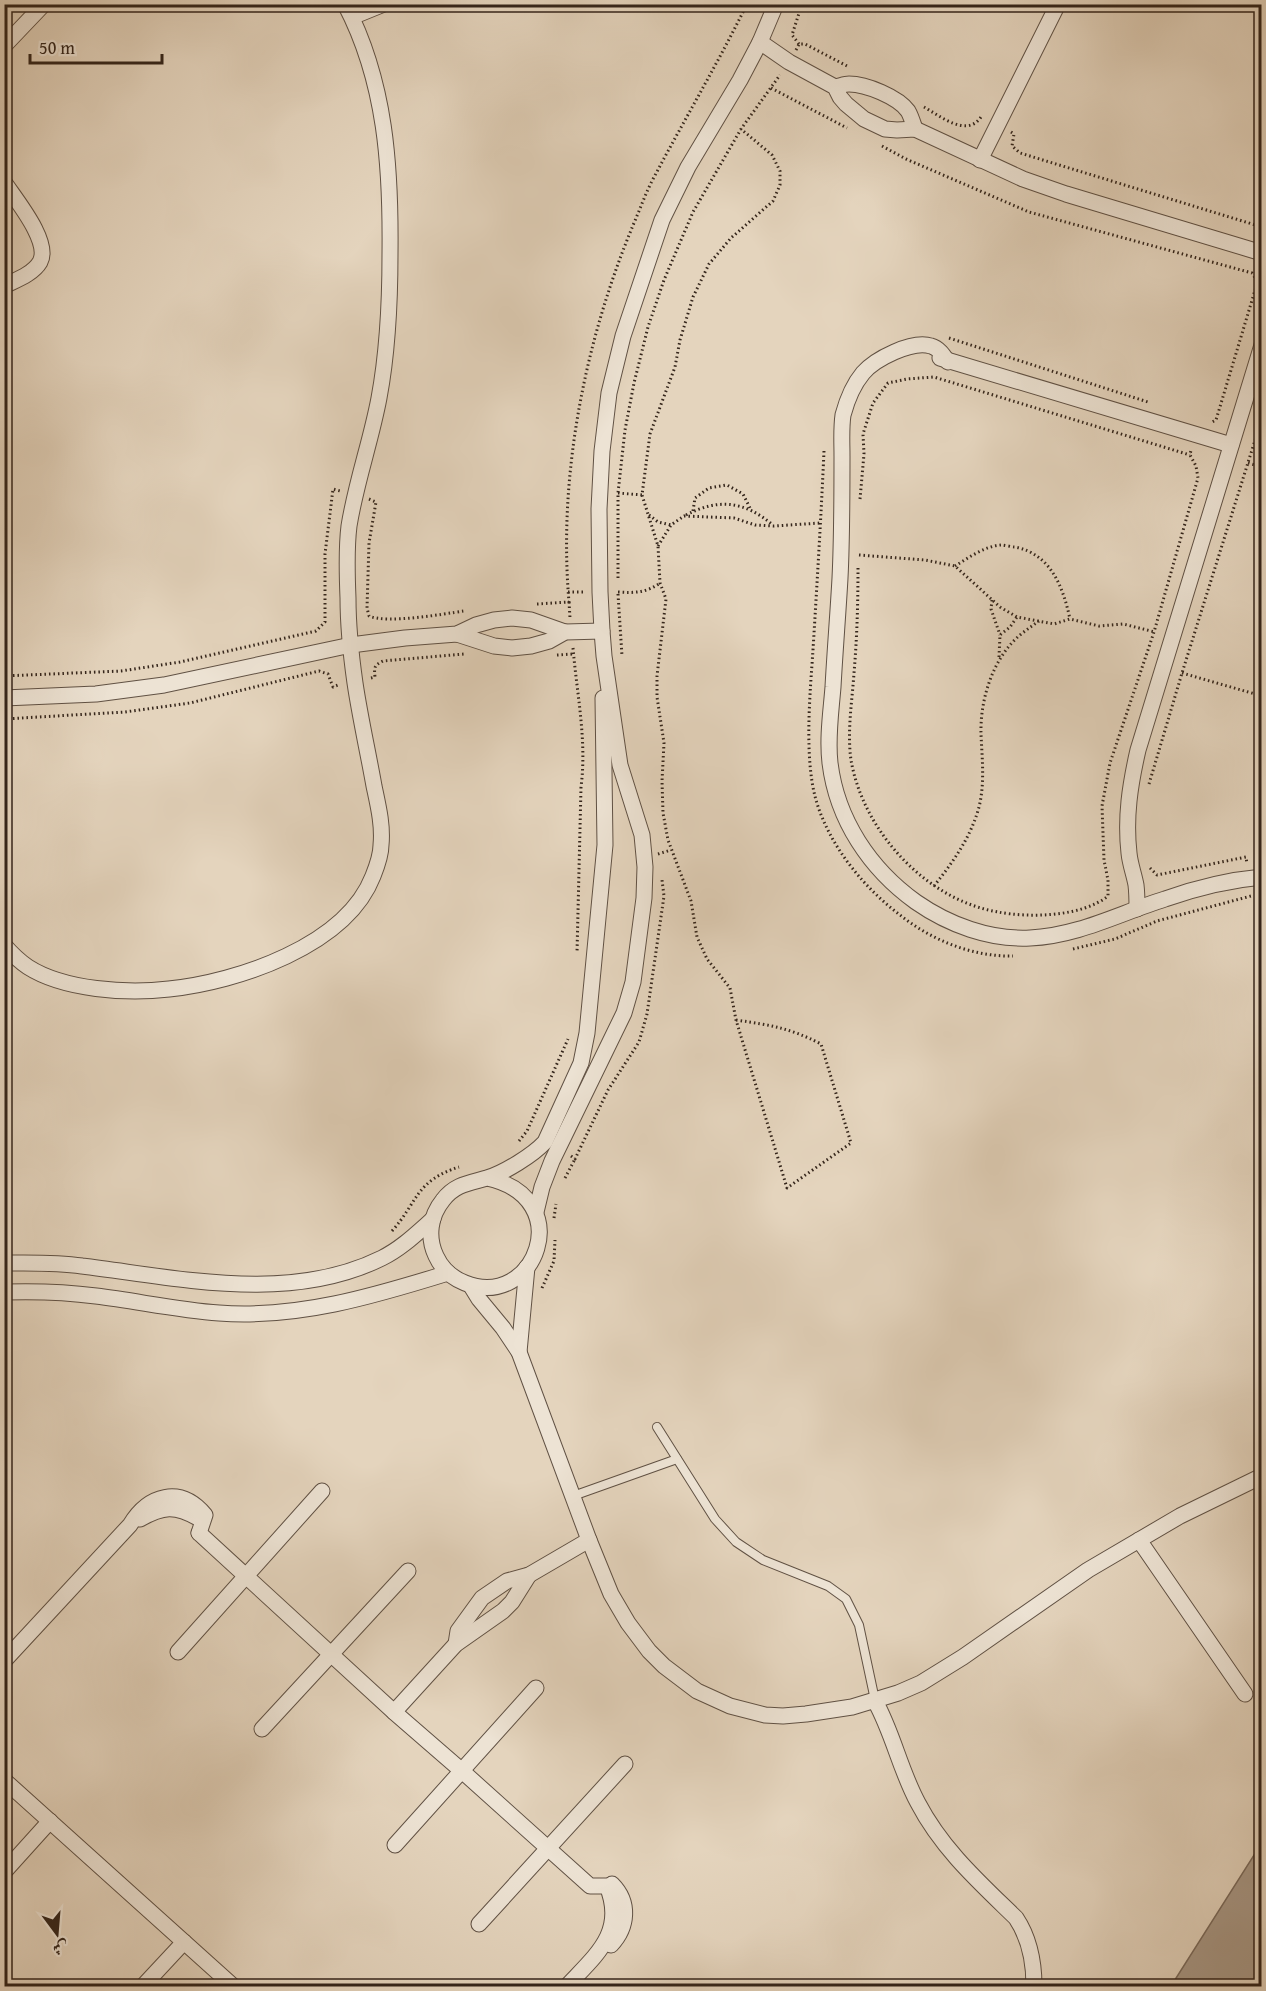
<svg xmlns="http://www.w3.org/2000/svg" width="1266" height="1991" viewBox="0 0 1266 1991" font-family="'Gentium Book Plus',Amiri,serif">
  <rect width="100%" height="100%" fill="#e4d4bd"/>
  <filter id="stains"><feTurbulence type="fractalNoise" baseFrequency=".00333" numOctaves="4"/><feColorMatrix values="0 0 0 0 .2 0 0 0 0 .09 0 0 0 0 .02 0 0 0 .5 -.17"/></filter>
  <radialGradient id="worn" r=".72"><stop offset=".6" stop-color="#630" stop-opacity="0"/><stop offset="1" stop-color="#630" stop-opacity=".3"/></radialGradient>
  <polygon fill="#a89886" stroke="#7a6a5b" stroke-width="1.5" points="1261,1844 1261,1986 1171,1986"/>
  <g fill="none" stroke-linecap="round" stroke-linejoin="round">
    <defs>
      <g id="lane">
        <polyline points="657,1427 715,1519 736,1542 763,1560 828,1586 846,1599 859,1625 875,1700"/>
        <polyline points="573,1496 677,1459"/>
      </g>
      <g id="street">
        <polyline points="352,17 384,4"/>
        <polyline points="760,42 789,62 835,87 840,97 846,104 864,119 885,129 897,130 915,129 1023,179 1066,194 1262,253"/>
        <polyline points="4,46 44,4"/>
        <path d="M 835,87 C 840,86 845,84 849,84 C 866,84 898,97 908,111 C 911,116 913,123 915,129"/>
        <polyline points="980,160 1058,4"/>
        <path d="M 4,182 C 16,200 51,242 40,262 C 33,274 16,280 4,286"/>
        <polyline points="940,358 1231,445"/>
        <path d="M 948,362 C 944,356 939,348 931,346 C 912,340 875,359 863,373 C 853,385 847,400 843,415 C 841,429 842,442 842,456 C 842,497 842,538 840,578 C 838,614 835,650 833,687 C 831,712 827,738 830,763 C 837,820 870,869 916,902 C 949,925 990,940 1030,938 C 1078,936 1120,913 1165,899 C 1196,888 1229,880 1262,877"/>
        <polyline points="457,634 494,646 512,648 531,646 549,641 565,632 602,631"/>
        <polyline points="4,698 96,694 164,685 351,645 405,638 457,634 476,625 494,620 512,618 531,620 565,632"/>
        <path d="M 1137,909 C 1137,901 1137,893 1136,885 C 1134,874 1130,864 1129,853 C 1125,817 1130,785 1138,750 L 1262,345"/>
        <path d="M 4,945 C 11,953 19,961 28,967 C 64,990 127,994 169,989 C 237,982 346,946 373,876 C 377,866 381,855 381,845 C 383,825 378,805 374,786 C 368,752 360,717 355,683 C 351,655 348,626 348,598 C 347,574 346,550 349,526 C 356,482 371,441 379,398 C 388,350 390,302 390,254 C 391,168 386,82 345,4"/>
        <path d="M 487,1178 C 579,1198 535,1311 465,1283 C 452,1278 442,1269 436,1256 C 427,1237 430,1216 443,1200 C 455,1184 470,1183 487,1178 C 504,1173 533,1155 545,1142 L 581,1063 L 587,1033 L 605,845 L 603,698"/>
        <polyline points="536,1212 542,1187 552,1161 624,1013 633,982 644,898 645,867 642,835 620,765 604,656 602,631 600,592 599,509 602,451 609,393 623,336 662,220 688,167 740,80 760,42 776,4"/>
        <path d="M 4,1263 C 30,1263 56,1262 82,1266 C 180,1278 289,1304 382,1258 C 402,1248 417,1233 433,1219"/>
        <polyline points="471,1286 479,1299 503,1328 519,1352 589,1540 611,1594 628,1623 649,1651 664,1666 697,1691 730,1706 765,1715 783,1716 806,1714 852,1707 898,1693 921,1683 963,1657 1088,1570 1180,1516 1262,1476"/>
        <path d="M 4,1292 C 35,1291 66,1292 96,1296 C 137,1301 178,1310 219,1313 C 297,1319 374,1296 448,1273"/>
        <polyline points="519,1352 527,1267"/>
        <path d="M 140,1519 C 163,1506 175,1505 198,1518"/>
        <path d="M 199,1533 L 394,1712 L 462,1771 L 590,1886 L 607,1886 C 626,1932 596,1955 567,1986"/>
        <polyline points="1139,1540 1245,1694"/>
        <polyline points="456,1644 458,1631 482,1598 507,1581 529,1575 589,1540"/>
        <polyline points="178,1652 322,1491"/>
        <path d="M 4,1661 L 130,1525 C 148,1495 180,1485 205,1515 L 199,1533"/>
        <path d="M 875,1701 C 893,1733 900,1770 918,1803 C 942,1849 979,1882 1016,1918 C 1030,1939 1034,1961 1034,1986"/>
        <polyline points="394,1712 456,1644 503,1611 512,1602 529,1575"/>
        <polyline points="262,1729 408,1571"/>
        <polyline points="4,1780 233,1986"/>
        <polyline points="395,1845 536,1688"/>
        <polyline points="4,1872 50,1821"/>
        <polyline points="479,1924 625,1764"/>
        <path d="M 611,1945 C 628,1927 630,1902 612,1884"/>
        <polyline points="143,1986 184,1942"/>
      </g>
    </defs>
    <use href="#lane" stroke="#605144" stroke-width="10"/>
    <use href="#street" stroke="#605144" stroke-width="17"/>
    <g stroke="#34251b" stroke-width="3" stroke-dasharray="1.5 3" stroke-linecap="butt">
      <polyline points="799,44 792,35 802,4"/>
      <polyline points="796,50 799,44 805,44 849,67"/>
      <polyline points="771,88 847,128"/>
      <path d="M 924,107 C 940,116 967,138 981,117 L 983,118"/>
      <polyline points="1011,132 1014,134 1012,146 1020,153 1262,227"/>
      <polyline points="882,146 906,159 1029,212 1252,273 1257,281 1256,287 1216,420 1212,422"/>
      <polyline points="949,338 1148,402"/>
      <path d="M 824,451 C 821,518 817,584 813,650 C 810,694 804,758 816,800 C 829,845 863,887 900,915 C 931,940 973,957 1013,956"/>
      <polyline points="1248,463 1262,467"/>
      <polyline points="618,493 642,495"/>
      <path d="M 369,499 L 376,502 L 369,543 L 367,608 L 369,616 C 387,624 443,614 464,611"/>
      <polyline points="860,499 864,454 863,434 873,403 888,383 907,379 934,377 1190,455"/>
      <polyline points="693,511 695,498 709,488 727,485 743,494 750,508"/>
      <polyline points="649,515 658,522 671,525"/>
      <path d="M 686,515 C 719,498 744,501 773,525"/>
      <polyline points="658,546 671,525 684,516 734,518 755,525 774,526 820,523"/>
      <polyline points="859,555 925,560 955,566 1000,607 1017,617 1054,624 1070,619 1099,626 1123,624 1155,632"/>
      <path d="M 955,566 C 968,558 985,546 1001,545 C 1005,545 1011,547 1015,547 C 1051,554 1063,587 1070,619"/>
      <path d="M 858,568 C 858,603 857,638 854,673 C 852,702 847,732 851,760 C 863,831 926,900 998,912 C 1029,918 1082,917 1108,896 L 1108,880 L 1104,860 L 1102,806 L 1110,763 L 1154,632 L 1198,478 L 1196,466 L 1190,455 L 1191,450"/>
      <polyline points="618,578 618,493 625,430 634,383 648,327 664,280 693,212 741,129 780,75"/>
      <polyline points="568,592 584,592"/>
      <path d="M 618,592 C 634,593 646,593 660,583"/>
      <polyline points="618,594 622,656"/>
      <polyline points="992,600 991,609 1000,635"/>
      <polyline points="569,602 570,618"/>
      <path d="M 537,604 L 569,602 C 558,475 585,340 634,223 C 640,209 645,195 652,181 C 683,122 717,65 747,4"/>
      <path d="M 573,648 C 577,695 587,741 581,787 L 577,953"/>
      <polyline points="557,655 573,654"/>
      <polyline points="999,657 1000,635 1010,627 1017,617"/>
      <polyline points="1182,673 1262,696"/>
      <polyline points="4,676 121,671 180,662 316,631 325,622 325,554 333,489 340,491"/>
      <path d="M 371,678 L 375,677 C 374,668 374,665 383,661 L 464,654"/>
      <polyline points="4,719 125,712 190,703 319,671 328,674 333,687 338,685"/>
      <polyline points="1149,784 1182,673 1262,418"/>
      <polyline points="658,854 671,850"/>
      <polyline points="1150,868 1157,875 1246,857 1247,864"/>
      <path d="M 934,886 C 953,862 971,837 979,807 C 985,783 982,758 981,734 C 980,699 993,658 1020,635 C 1026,630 1032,626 1039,621"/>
      <polyline points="1073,949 1115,939 1157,921 1251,896"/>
      <path d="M 736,1020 C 770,1025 790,1028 821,1044 L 851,1143 L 787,1188 L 736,1020 L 730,988 L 707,959 L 697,937 L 691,901 L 668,840 L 663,813 L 662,781 L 664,743 L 657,697 L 657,676 L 666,599 L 660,583 L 658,546 L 642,495 L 650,434 L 675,367 L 680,340 L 693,297 L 709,264 L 731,238 L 773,201 L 780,185 L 780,171 L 772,155 L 741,129"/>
      <polyline points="519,1141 527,1131 568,1039"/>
      <polyline points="571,1156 575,1159 608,1090 639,1042 647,1014 664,896 662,880"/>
      <polyline points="565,1178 575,1159"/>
      <polyline points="554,1218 556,1204"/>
      <path d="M 392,1231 C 418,1202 415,1181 459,1167"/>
      <polyline points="542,1288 554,1261 555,1240"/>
    </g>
    <use href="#lane" stroke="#ede3d4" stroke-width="8"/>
    <use href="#street" stroke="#ede3d4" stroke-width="15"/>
  </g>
  <rect width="1266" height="1991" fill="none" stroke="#e4d4bd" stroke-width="24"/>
  <rect x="6" y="6" width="1254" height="1979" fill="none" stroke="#34251b" stroke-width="3"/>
  <rect x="12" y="12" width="1242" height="1967" fill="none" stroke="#34251b" stroke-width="1.5"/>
  <g transform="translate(57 1934) rotate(164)" stroke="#ede3d4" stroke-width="4.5" paint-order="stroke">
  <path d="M0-4.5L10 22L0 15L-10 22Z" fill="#34251b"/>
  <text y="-9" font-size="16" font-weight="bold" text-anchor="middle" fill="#34251b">ش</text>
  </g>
  <path d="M30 54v9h132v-9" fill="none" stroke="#34251b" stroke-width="3"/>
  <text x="39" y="54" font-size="18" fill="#34251b" stroke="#ede3d4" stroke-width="4.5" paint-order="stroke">50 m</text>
  <rect width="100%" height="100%" filter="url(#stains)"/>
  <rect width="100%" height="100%" fill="url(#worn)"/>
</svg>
